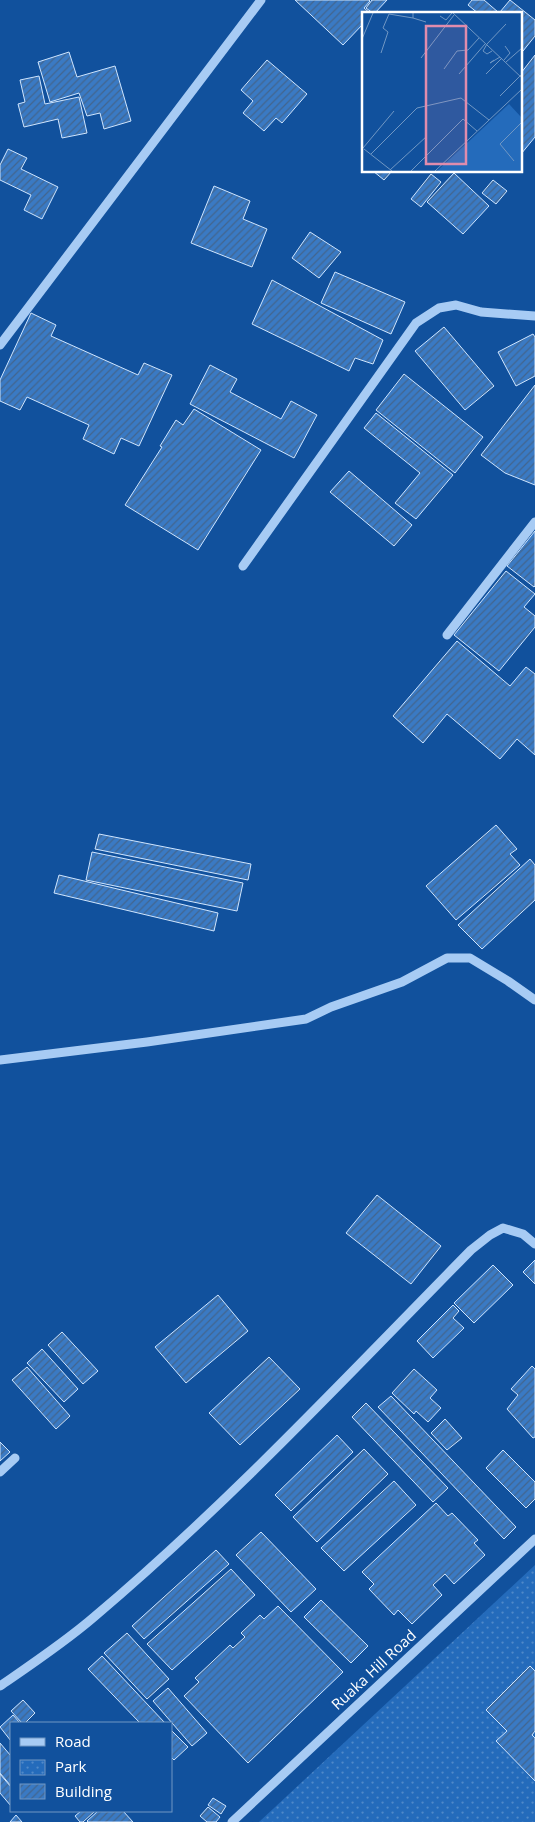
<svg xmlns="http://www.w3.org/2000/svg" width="535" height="1822" viewBox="0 0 535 1822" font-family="'Open Sans',sans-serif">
  <defs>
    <pattern id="park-dots" width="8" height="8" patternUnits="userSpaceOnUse" patternTransform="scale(1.25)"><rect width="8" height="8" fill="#246bbb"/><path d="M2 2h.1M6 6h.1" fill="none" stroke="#5089c9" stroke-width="1.8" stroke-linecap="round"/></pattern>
    <pattern id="building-hatch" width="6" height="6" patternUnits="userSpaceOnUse" patternTransform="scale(1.25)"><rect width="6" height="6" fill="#3a7ac4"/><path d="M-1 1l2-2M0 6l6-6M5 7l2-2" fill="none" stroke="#42658e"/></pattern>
  </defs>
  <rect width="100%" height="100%" fill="#11519d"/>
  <polygon fill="url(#park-dots)" points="535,1565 535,1822 259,1822"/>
  <g fill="url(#building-hatch)" stroke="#cfe5fe">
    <polygon points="295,0 369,0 370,1 364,8 371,14 364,14 364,23 343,45"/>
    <polygon points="372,0 387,0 374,14 366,8"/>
    <polygon points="472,0 484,0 498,12 496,14 479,14 468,5"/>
    <polygon points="510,0 535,20 535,36 523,51 521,50 521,14 503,14 500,12"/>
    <polygon points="69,52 77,77 115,66 131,121 104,129 100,113 87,116 79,93 50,102 38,62"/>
    <polygon points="535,55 535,137 521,154 521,73"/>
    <polygon points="267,60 307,94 282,123 276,118 264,131 243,113 253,101 241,90"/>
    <polygon points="39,76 45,104 79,97 87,133 62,138 58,119 24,127 18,104 25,102 20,80"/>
    <polygon points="8,149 27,158 21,169 58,187 42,219 24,210 31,195 0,180 0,165"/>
    <polygon points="373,171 392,171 384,180"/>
    <polygon points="454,173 489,206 463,234 427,202"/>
    <polygon points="431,174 441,182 421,207 411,199"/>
    <polygon points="493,180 507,191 496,204 482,193"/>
    <polygon points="214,186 250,201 243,219 267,229 252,267 191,243"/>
    <polygon points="310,232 341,252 319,278 292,258"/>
    <polygon points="335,272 405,302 391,334 321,303"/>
    <polygon points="272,280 383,340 373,364 355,358 349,371 252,324"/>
    <polygon points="31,313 56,325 51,336 138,375 144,363 172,375 139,446 121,438 114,454 83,439 89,425 27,397 20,410 0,401 0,380"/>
    <polygon points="444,327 494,386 465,410 415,351"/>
    <polygon points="533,334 535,337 535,376 516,386 498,352"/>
    <polygon points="210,365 237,379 230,392 281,419 291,401 317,415 294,458 190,404"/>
    <polygon points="404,374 483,437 455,473 376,410"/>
    <polygon points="535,385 535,485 505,473 481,455"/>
    <polygon points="194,409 261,450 198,550 125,505 162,447 160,446 176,420 183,425"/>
    <polygon points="376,413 453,475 416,519 395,503 420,473 364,428"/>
    <polygon points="349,471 412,525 394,546 330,492"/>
    <polygon points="535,531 535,586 534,587 507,566"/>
    <polygon points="506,571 535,594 524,607 535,616 535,627 499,671 454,635"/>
    <polygon points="457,641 510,686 526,667 535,674 535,755 517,739 500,759 447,714 423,743 393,716"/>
    <polygon points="496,825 517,849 510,854 520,865 456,920 426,886"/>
    <polygon points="99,834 251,864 248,880 95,849"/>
    <polygon points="92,852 243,883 237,911 86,880"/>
    <polygon points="530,859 535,865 535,900 482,949 458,925"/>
    <polygon points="59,875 218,913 214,931 54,893"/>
    <polygon points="377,1195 441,1246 411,1284 346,1233"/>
    <polygon points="535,1260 535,1284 523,1272"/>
    <polygon points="493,1265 513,1285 474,1323 454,1303"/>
    <polygon points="218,1295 248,1331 186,1383 155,1347"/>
    <polygon points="453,1305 459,1311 453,1318 464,1328 433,1358 417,1341"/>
    <polygon points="62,1332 98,1371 83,1384 48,1345"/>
    <polygon points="42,1349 78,1389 64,1402 27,1363"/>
    <polygon points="269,1357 300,1389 240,1445 209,1413"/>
    <polygon points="532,1366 535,1369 535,1437 533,1438 507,1409 518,1395 511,1389"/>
    <polygon points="27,1367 70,1416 56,1429 12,1380"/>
    <polygon points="414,1369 437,1390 430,1398 441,1408 428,1422 416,1411 414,1414 392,1393"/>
    <polygon points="391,1396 516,1527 504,1539 378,1407"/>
    <polygon points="366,1403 448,1488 433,1502 352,1417"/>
    <polygon points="445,1419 462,1438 447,1450 431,1433"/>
    <polygon points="337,1435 353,1452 291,1511 275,1495"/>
    <polygon points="0,1442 10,1452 0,1461"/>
    <polygon points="364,1449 388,1474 317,1542 293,1517"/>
    <polygon points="503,1450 535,1482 535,1499 526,1508 486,1468"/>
    <polygon points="394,1481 416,1505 344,1571 321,1548"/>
    <polygon points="436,1503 448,1516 452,1513 478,1540 474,1543 485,1555 454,1584 445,1574 433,1585 442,1595 412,1624 398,1610 394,1615 369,1589 374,1584 362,1572"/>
    <polygon points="261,1532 316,1589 291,1612 236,1555"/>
    <polygon points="216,1550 229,1564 144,1639 132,1626"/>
    <polygon points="231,1569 255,1595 172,1670 147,1644"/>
    <polygon points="321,1600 368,1646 351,1663 304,1617"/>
    <polygon points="278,1606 343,1672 248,1763 184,1696 199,1682 195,1678 230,1645 233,1648 245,1637 241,1633 260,1615 264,1619"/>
    <polygon points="127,1633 169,1679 147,1699 104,1653"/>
    <polygon points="102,1656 165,1723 140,1723 88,1669"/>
    <polygon points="530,1666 535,1671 535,1731 532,1735 535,1738 535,1781 496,1741 507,1731 486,1710"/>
    <polygon points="168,1688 207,1733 192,1746 153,1701"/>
    <polygon points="23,1700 35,1713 25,1723 22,1723 11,1711"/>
    <polygon points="13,1715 20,1723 11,1723 11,1741 0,1727"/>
    <polygon points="171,1730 188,1747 174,1760 171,1757"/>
    <polygon points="0,1743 11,1756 11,1786 0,1773"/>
    <polygon points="0,1774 11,1787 11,1806 0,1793"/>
    <polygon points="213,1798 226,1806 221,1814 208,1805"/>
    <polygon points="208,1807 220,1817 216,1822 207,1822 200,1816"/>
    <polygon points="81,1811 95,1811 83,1822 80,1822 75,1816"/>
    <polygon points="98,1811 123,1811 133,1822 88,1822 87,1821"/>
    <polygon points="16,1815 22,1822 10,1822"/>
  </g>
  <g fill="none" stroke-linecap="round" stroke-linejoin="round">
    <g stroke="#a7cbf4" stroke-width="9">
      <polyline points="0,345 261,0"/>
      <polyline points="243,566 416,323 439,308 456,305 481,312 535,316"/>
      <polyline points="447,635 535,522"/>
      <polyline points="0,1060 147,1042 306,1019 331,1007 402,982 447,958 470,958 508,981 535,1000"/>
      <polyline points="0,1472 15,1458"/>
      <path d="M 0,1686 C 32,1664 65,1642 94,1617 C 228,1504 348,1375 471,1250 L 490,1235 L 503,1228 L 523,1234 L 535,1244"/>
      <polyline points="232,1822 535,1539"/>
    </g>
  </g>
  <g text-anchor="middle" stroke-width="4.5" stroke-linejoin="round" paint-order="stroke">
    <g font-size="15" fill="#fff" stroke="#11519d">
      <text transform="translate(374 1670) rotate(-43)" y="5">Ruaka Hill Road</text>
    </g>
  </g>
  <g transform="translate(362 12)">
    <rect width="160" height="160" fill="#11519d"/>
    <path d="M 147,92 L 160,106 L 160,159 L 75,159 Z" fill="#246bbb"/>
    <path fill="none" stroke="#7097c4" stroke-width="1" d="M 51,1 L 51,6 L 64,10M 91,1 L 160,66M 78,4 L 84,8 L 90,1M 0,27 L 11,1M 125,32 L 144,12M 125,32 L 121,39 L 125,42 L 130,39M 19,41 L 26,20 L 21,16 L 27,2 L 51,6M 59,46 L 92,3M 132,48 L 128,51 L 138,45M 142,48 L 148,41 L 143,34M 144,50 L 160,36M 82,57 L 95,39 L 106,38 L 117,26M 97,62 L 123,32M 124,62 L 140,46M 138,84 L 160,62M 1,136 L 32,99M 2,137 L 30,159M 9,142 L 55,96 L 99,86 L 127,108M 152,149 L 138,132 L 160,110M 28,158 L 65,124M 49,159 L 101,107 L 115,119M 73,159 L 160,77"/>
    <path fill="#e08cad" fill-opacity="0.15" stroke="#e08cad" stroke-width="2.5" d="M 64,14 L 104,14 L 104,152 L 64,152 Z"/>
    <rect width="160" height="160" fill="none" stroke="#fff" stroke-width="2.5"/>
  </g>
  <rect x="10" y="1722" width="162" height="90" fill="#11519d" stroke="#7097c4"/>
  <rect x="20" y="1738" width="25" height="8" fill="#a7cbf4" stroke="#7097c4"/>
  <text x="55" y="1747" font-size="15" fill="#ffffff">Road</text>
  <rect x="20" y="1760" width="25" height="15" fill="url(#park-dots)" stroke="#7097c4"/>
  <text x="55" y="1772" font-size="15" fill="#ffffff">Park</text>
  <rect x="20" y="1784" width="25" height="15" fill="url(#building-hatch)" stroke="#7097c4"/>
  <text x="55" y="1797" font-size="15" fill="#ffffff">Building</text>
</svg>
